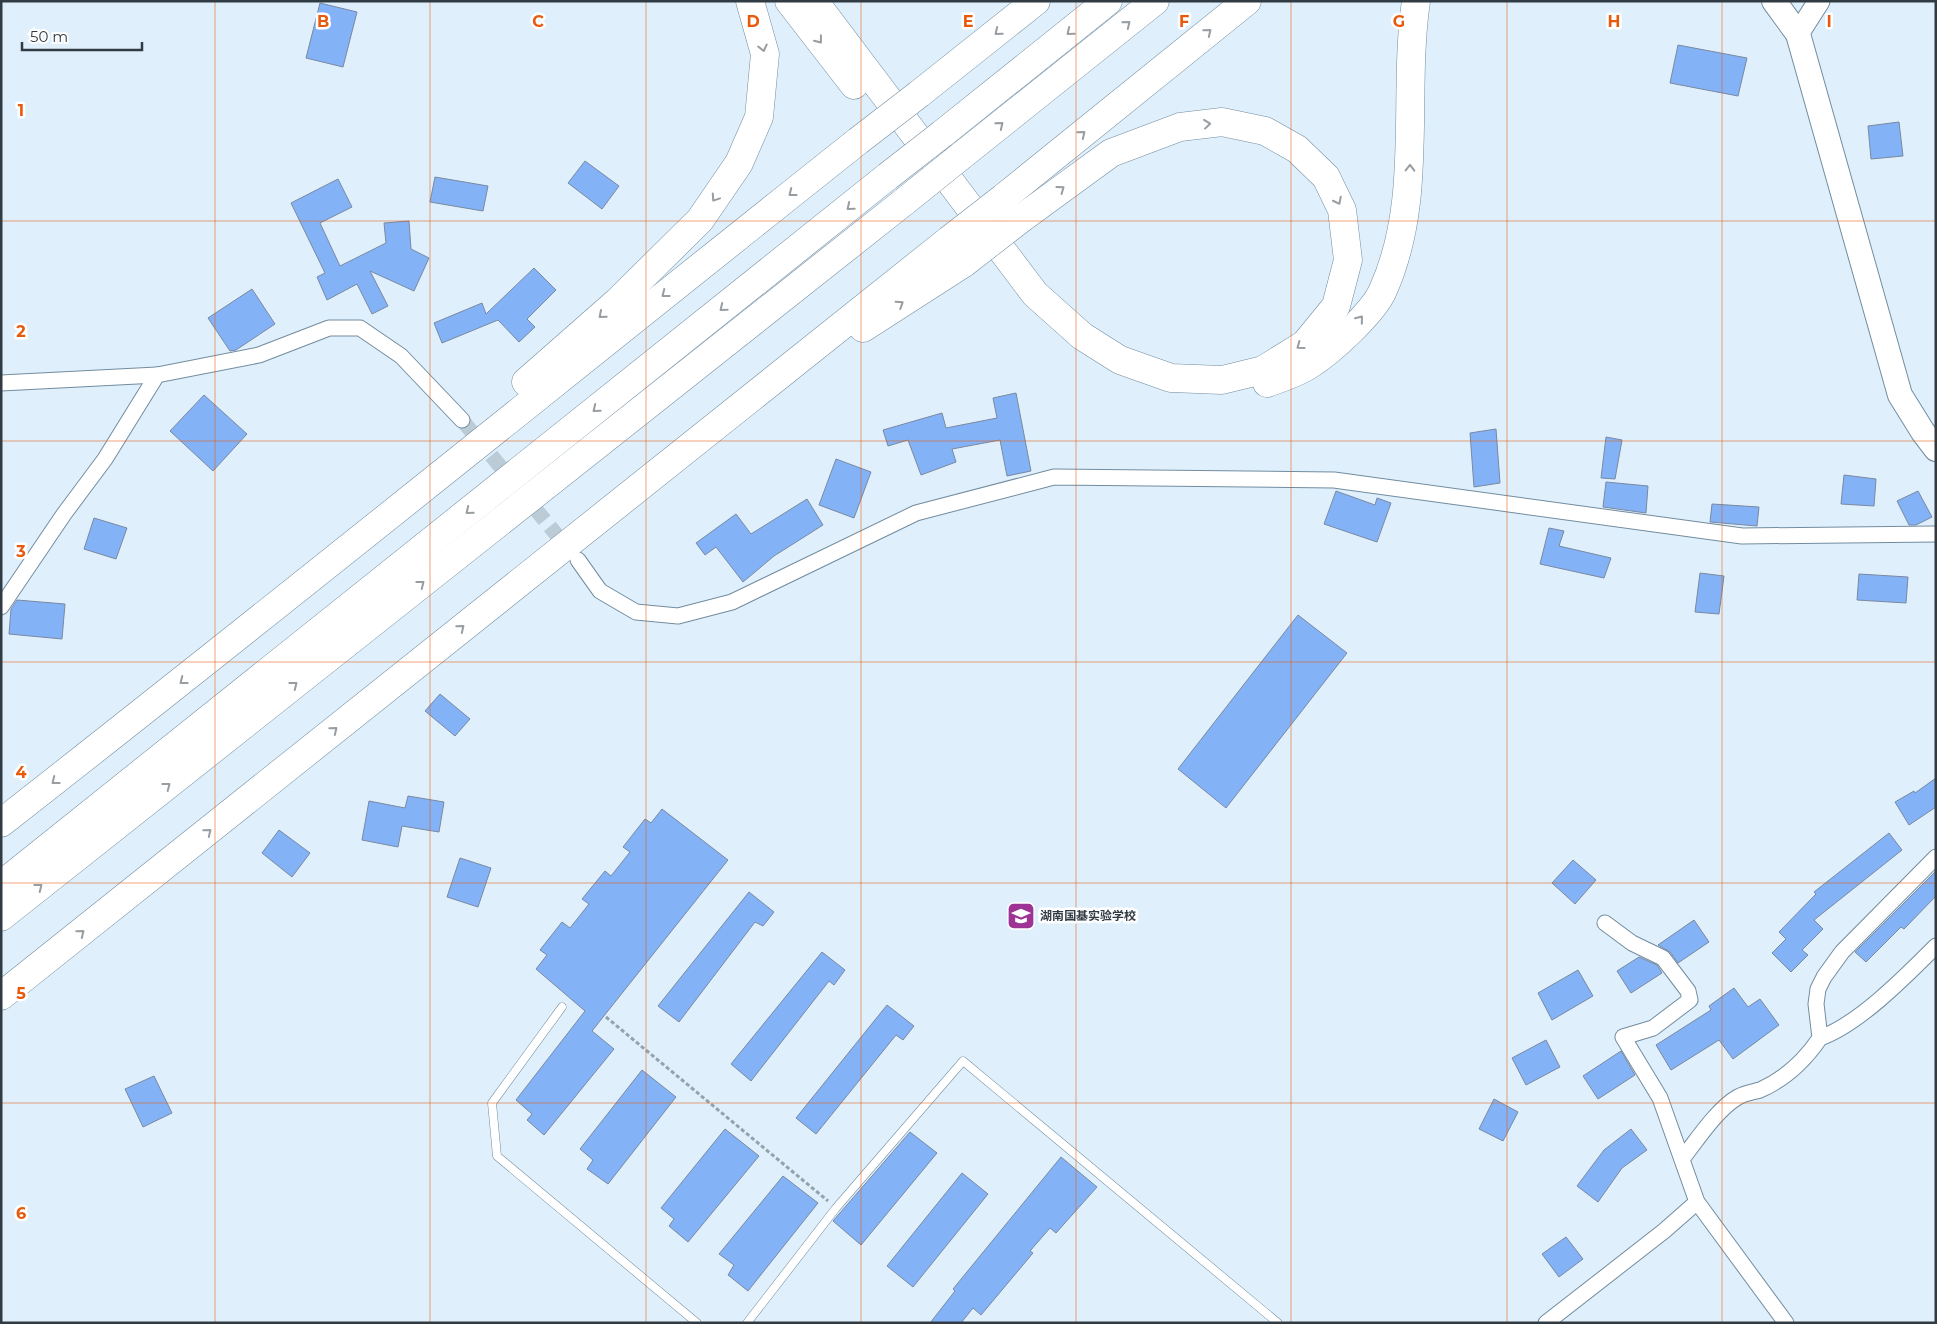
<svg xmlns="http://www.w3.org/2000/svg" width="1937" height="1324" viewBox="0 0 1937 1324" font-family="Montserrat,'Noto Sans SC',sans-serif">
  <rect width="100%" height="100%" fill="#dff0fc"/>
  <g fill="#84b2f6" stroke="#7989a1">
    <polygon points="320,3 357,12 343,67 306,58"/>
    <polygon points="1678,45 1747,58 1738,96 1670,83"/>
    <polygon points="1899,122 1903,156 1871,159 1868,126"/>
    <polygon points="585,161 619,186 602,209 568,183"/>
    <polygon points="435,177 488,186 483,211 430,202"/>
    <polygon points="338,179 352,207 320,223 340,266 386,243 384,223 409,221 411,249 429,258 414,291 370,271 388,306 372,314 357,284 327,300 317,277 325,273 291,203"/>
    <polygon points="534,268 556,290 527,319 535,327 519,342 498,320 442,343 434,323 482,303 486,314"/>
    <polygon points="252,289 275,324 236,350 230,351 208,318"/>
    <polygon points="1016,393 1031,471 1007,476 1000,440 952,449 956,462 921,475 908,440 888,446 883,430 942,413 946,428 997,418 993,398"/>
    <polygon points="204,395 247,434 213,471 170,431"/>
    <polygon points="1496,429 1500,483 1474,487 1470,433"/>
    <polygon points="1606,437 1622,440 1615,479 1601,478"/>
    <polygon points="836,459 871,472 854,518 819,505"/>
    <polygon points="1844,475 1876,479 1874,506 1841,504"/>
    <polygon points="1606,482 1648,486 1646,513 1603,507"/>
    <polygon points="1336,491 1375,505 1377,498 1391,503 1377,542 1324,524"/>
    <polygon points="1918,491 1932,517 1916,525 1909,525 1897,501"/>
    <polygon points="807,499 823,525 774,556 743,582 716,547 705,555 696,543 736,514 751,534"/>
    <polygon points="1712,504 1759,507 1757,526 1710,522"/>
    <polygon points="94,518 127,528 116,559 84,549"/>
    <polygon points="1549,528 1564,531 1559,546 1611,558 1604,578 1540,564"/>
    <polygon points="1700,573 1724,576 1719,614 1695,612"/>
    <polygon points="1859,574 1908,577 1906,603 1857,600"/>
    <polygon points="17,600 65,604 62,639 9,634 11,609"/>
    <polygon points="1298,615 1347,653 1226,808 1178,769"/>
    <polygon points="440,694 470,719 455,736 425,711"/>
    <polygon points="1936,778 1936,807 1909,825 1895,802 1914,791 1915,793"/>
    <polygon points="408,796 444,802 439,832 402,826 398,847 362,840 369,801 405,808"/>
    <polygon points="662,809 728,860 592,1031 614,1049 544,1135 527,1120 532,1114 516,1100 585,1011 536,969 547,955 540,950 562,922 570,928 589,904 582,899 605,871 611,876 630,852 623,847 645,819 651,823"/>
    <polygon points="279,830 310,853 292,877 262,853"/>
    <polygon points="1889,833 1902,850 1814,920 1823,929 1802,950 1808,955 1791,972 1772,953 1786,939 1779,932 1816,894 1814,892"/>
    <polygon points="460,858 491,868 478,907 447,897"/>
    <polygon points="1573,860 1596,880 1575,904 1552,883"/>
    <polygon points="1936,871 1936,896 1904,929 1901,927 1866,962 1855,952"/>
    <polygon points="749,892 774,912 763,926 755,922 679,1022 658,1006"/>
    <polygon points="1694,920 1709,942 1678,963 1670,952 1658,945"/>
    <polygon points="822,952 845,970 834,985 829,981 751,1081 731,1064"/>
    <polygon points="1639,957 1657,965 1662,973 1631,993 1617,971"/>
    <polygon points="1578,970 1593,996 1552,1020 1538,993"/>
    <polygon points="1734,988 1748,1007 1760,999 1779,1025 1733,1059 1719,1040 1671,1070 1656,1045 1711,1010 1709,1006"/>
    <polygon points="887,1005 914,1026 903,1040 896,1035 816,1134 796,1118"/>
    <polygon points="1546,1040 1560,1067 1526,1085 1512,1058"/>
    <polygon points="1621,1051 1635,1075 1598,1099 1583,1076"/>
    <polygon points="642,1070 676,1097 608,1184 587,1169 593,1160 580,1149"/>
    <polygon points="154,1076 172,1113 143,1127 125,1089"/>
    <polygon points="1494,1099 1518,1112 1503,1141 1479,1129"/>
    <polygon points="725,1129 759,1156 688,1242 669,1226 674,1219 661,1208"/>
    <polygon points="1631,1129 1647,1150 1622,1168 1598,1202 1577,1186 1604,1150"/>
    <polygon points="910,1132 937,1153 861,1245 833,1221"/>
    <polygon points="1061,1157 1097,1187 1056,1233 1050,1228 1030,1251 1033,1253 981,1315 973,1308 961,1323 930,1323 955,1291 953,1289"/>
    <polygon points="962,1173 988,1194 913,1287 887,1266"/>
    <polygon points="783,1176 818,1203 748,1291 728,1275 734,1265 719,1254"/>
    <polygon points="1566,1237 1583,1259 1559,1277 1542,1254"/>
  </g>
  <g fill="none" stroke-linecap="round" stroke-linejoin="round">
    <polyline stroke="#bcccd7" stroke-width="15" stroke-dasharray="15 8" stroke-linecap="butt" points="462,420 570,551"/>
    <defs>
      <g id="lane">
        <polyline points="562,1007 492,1103 497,1156 697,1323"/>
        <polyline points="747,1323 836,1208 963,1061 1278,1323"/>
      </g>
      <g id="street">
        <polyline points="1,383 157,375 259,355 329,328 360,328 401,356 462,420"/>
        <polyline points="578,560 600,591 636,612 678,616 732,602 916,513 1054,477 1334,480 1742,536 1936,534"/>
        <polyline points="1,607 64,514 105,459 157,375"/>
        <polyline points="1605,923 1632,943 1663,958 1688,991 1690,1000 1653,1028 1623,1037 1660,1098 1697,1202 1786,1323"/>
        <path d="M 1820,1038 C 1859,1024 1906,976 1936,946"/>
        <path d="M 1682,1159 C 1697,1140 1717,1109 1738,1097 C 1745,1093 1753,1092 1760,1090 C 1785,1079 1805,1060 1820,1038 L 1816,1004 L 1818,989 L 1824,977 L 1842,952 L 1936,857"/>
        <polyline points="1546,1323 1664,1231 1697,1202"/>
      </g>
      <polyline id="secondary" points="1798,34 1819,1"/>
      <polyline id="primary" points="1774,1 1798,34 1900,395 1923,432 1936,449"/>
      <g id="highway">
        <polyline points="789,1 854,85"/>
        <polyline points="814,1 1035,294 1082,336 1120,360 1171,378 1222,380 1263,370 1305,344 1336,306 1348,260 1342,210 1326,177 1297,149 1265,131 1222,122 1180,127 1111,153 1022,218"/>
        <polyline points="919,94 1036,1"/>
        <polyline points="942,134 1108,1"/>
        <polyline points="961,156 1155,1"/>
        <polyline points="1003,198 1247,1"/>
        <polyline points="863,328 964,263"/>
        <polyline points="526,382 617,302 700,220 739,163 759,117 765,54 750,1"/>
        <path d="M 1267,383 C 1281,378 1297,373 1309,365 C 1330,352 1374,312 1383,290 C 1424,199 1402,97 1416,1"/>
        <path d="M 1,823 C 289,598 572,368 858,141"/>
        <polyline points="1,885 888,176"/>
        <polyline points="1,917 905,201"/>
        <polyline points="1,996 949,240"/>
      </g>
    </defs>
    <use href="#lane" stroke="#728c9f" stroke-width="9"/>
    <use href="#street" stroke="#728c9f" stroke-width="17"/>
    <use href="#secondary" stroke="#728c9f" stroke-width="23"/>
    <use href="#primary" stroke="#728c9f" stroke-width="26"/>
    <use href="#highway" stroke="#728c9f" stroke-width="29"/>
    <polyline stroke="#93a2ac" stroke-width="3" stroke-dasharray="4 2.5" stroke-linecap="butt" points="606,1017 828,1201"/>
    <use href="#lane" stroke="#fff" stroke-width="8"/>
    <use href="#street" stroke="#fff" stroke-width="15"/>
    <use href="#secondary" stroke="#fff" stroke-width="21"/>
    <use href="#primary" stroke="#fff" stroke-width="24"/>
    <use href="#highway" stroke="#fff" stroke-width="28"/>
    <defs>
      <g id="highway-bridge">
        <polyline points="858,141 919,94"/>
        <polyline points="888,176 942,134"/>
        <polyline points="905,201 961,156"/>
        <polyline points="949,240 1003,198"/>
        <polyline points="964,263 1022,218"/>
      </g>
    </defs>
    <use href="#highway-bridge" stroke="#728c9f" stroke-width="29" stroke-linecap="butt"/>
    <use href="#highway-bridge" stroke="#fff" stroke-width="28"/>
  </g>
  <defs><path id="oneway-chevron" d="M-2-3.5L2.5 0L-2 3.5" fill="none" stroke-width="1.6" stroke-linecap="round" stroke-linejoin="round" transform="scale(1.25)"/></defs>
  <g stroke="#989da1">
    <use href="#oneway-chevron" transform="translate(1127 24) rotate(-39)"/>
    <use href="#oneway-chevron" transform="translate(998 32) rotate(141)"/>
    <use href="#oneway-chevron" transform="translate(1070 32) rotate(141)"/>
    <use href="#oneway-chevron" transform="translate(1208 32) rotate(-39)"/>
    <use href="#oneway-chevron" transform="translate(819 40) rotate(52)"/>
    <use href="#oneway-chevron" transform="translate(763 48) rotate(77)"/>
    <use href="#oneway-chevron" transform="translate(1207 124) rotate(-6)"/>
    <use href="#oneway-chevron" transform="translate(1000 125) rotate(-39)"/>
    <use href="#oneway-chevron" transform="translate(1082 134) rotate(-39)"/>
    <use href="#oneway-chevron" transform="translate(1410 168) rotate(-89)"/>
    <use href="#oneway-chevron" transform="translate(1061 189) rotate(-36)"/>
    <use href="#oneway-chevron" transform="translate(792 193) rotate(142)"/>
    <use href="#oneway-chevron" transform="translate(715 198) rotate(124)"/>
    <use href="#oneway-chevron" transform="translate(1338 201) rotate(63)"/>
    <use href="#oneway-chevron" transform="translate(850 207) rotate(141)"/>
    <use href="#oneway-chevron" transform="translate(665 294) rotate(142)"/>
    <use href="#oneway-chevron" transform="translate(900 304) rotate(-33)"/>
    <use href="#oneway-chevron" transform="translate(723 308) rotate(141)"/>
    <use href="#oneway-chevron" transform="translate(602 315) rotate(139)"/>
    <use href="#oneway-chevron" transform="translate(1360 319) rotate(-51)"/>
    <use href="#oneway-chevron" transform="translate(1300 346) rotate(144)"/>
    <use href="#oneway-chevron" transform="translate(596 409) rotate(141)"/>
    <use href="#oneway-chevron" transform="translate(469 511) rotate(141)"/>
    <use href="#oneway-chevron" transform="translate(421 584) rotate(-38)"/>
    <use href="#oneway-chevron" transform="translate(461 628) rotate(-39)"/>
    <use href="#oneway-chevron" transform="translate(183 681) rotate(142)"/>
    <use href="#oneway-chevron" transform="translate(294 685) rotate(-38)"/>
    <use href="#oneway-chevron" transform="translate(334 730) rotate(-39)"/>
    <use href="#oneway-chevron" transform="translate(55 781) rotate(142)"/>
    <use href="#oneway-chevron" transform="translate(167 786) rotate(-38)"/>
    <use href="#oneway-chevron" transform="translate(208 832) rotate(-39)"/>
    <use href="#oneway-chevron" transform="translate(39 887) rotate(-38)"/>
    <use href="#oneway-chevron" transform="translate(81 933) rotate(-39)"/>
  </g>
  <path fill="none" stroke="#e8590c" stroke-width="1" stroke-opacity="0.55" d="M 215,1 L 215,1323M 430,1 L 430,1323M 646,1 L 646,1323M 861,1 L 861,1323M 1076,1 L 1076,1323M 1291,1 L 1291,1323M 1507,1 L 1507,1323M 1722,1 L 1722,1323M 1,221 L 1936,221M 1,441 L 1936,441M 1,662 L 1936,662M 1,883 L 1936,883M 1,1103 L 1936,1103"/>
  <defs>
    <symbol id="school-square" viewBox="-11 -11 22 22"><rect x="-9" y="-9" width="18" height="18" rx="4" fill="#9c3395" stroke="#fff"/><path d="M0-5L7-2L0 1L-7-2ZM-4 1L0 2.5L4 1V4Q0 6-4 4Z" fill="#fff"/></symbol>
  </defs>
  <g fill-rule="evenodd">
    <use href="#school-square" x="1005" y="900" width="32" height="32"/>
  </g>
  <g text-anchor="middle" stroke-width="5" stroke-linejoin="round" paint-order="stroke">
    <g font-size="12" font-weight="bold" fill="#303b43" stroke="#fff" text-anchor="start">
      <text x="1040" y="920">湖南国基实验学校</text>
    </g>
  </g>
  <g font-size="16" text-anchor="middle" font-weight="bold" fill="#e8590c" stroke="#fff" stroke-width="5" stroke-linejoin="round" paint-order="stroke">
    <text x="323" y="27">B</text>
    <text x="538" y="27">C</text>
    <text x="753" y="27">D</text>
    <text x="968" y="27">E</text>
    <text x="1184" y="27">F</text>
    <text x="1399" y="27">G</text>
    <text x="1614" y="27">H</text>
    <text x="1829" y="27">I</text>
    <text x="21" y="116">1</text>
    <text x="21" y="337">2</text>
    <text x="21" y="557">3</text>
    <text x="21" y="778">4</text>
    <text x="21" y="999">5</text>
    <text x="21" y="1219">6</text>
  </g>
  <rect width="1937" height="1324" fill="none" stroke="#303b43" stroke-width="5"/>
  <path d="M22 42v8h120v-8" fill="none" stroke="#303b43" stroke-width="2.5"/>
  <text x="30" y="42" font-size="15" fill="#303b43" stroke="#ffffff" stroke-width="4" paint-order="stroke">50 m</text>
</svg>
